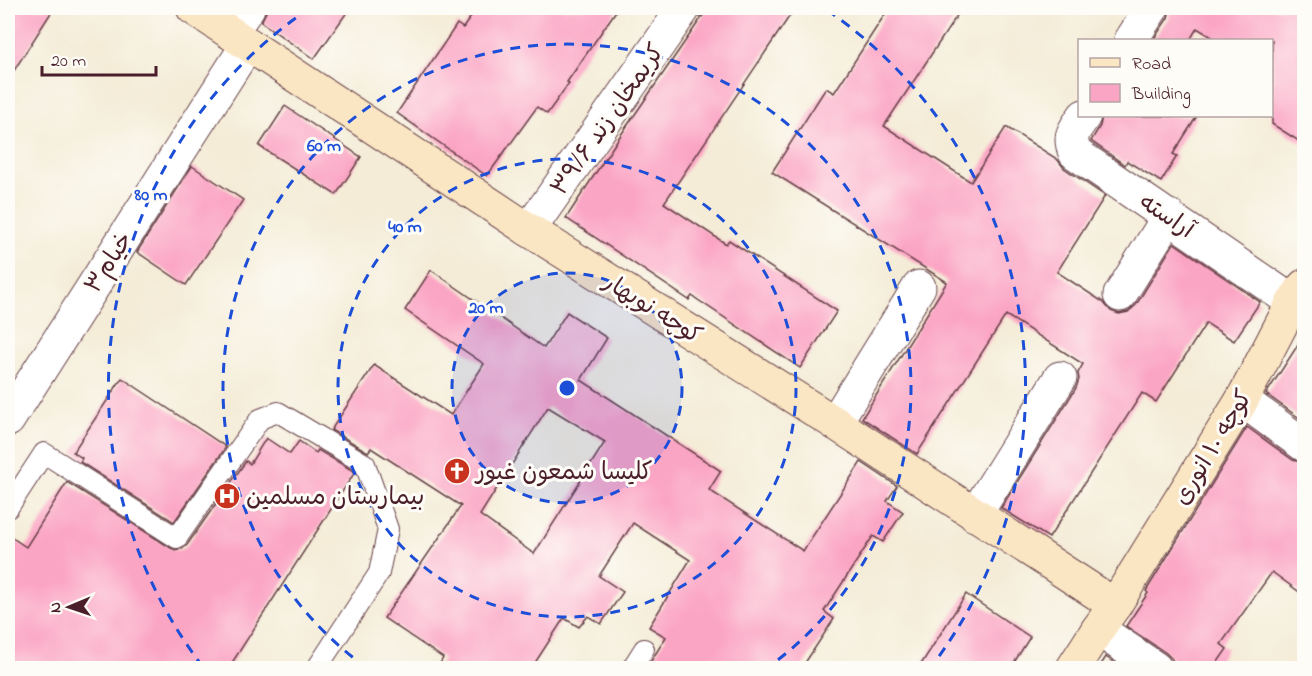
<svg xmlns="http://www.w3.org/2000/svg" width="1312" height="676" viewBox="0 0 1312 676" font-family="'Indie Flower','Playpen Sans Arabic',sans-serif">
  <rect width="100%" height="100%" fill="#fdfcf7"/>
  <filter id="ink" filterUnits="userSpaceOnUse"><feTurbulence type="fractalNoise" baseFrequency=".0167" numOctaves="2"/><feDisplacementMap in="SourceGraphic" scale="12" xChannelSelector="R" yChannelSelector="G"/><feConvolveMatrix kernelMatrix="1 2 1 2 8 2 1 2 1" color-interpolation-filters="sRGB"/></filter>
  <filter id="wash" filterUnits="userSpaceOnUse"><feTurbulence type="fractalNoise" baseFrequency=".008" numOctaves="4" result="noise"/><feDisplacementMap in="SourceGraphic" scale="24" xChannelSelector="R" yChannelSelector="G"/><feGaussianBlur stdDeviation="1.35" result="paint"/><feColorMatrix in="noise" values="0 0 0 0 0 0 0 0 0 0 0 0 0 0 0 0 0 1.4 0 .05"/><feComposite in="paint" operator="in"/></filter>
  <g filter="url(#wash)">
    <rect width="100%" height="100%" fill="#f4ecd7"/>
    <g id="blocks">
      <g fill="#fba5c4" fill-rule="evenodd">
        <polygon points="8,8 54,8 8,80"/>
        <polygon points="266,8 350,8 314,59 261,22 267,10"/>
        <polygon points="477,8 618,8 567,82 569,83 547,114 537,107 487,176 397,113 457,24 463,28"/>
        <polygon points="708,8 795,8 664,203 726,244 729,240 837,311 800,368 692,296 689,300 566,218 618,139"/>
        <polygon points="889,8 962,8 884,126 971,182 1006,127 1057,159 1064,168 1105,196 1057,272 1103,302 1111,311 1119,314 1128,312 1136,305 1174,243 1260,302 1234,341 1206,323 1156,402 1142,393 1049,538 1001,508 1076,388 1079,379 1078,373 1083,364 1006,315 917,454 862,418 947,282 772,172 826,88 834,93"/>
        <polygon points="1170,8 1305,8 1305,145 1272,124 1272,40 1217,40 1197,28 1190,40 1153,40 1168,18"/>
        <polygon points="285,106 361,157 336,195 259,146"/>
        <polygon points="1102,116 1197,116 1173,154 1177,156 1161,182 1127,161 1125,165 1091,141 1100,126"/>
        <polygon points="192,166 243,200 186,285 137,252"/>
        <path d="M 431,270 L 544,348 L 567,312 L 607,338 L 581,380 L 721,471 L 709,490 L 803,551 L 861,462 L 897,486 L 887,501 L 903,512 L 883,542 L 873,536 L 824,611 L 834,619 L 801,669 L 646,669 L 666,637 L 649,627 L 690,560 L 633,523 L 599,576 L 623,592 L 601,624 L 588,616 L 579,627 L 564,618 L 531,669 L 437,669 L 443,658 L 384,618 L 461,506 L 371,448 L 368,452 L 331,430 L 374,365 L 451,415 L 484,364 L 405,310 ZM 548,407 L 605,442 L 534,554 L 480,515 Z"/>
        <polygon points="1305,334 1305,422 1266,394"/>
        <polygon points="122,378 226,447 174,522 80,462 82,458 73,452"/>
        <polygon points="1247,427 1293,460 1305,463 1305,596 1272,572 1221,644 1227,649 1213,669 1174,669 1172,659 1166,653 1126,626 1148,593 1146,591"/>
        <polygon points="266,438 290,454 299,441 316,453 318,450 355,472 228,669 18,669 8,662 8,535 26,547 67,482 171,548 176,550 182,549 187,545 246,461 250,464"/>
        <polygon points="966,594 1030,637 1010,669 918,669"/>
        <polygon points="1106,657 1123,669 1098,669"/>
      </g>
    </g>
  </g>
  <g filter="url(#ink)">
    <use href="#blocks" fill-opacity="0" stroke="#643e45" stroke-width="1.5"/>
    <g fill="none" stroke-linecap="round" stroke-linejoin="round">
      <defs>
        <g id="lane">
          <polyline points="8,508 44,453 177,538 260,419 278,412 365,464 388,529 379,573 317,668"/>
          <polyline points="632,668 644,649"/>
        </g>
        <g id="street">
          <polyline points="231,32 248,8"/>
          <polyline points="1131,40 1152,8"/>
          <path d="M 1084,116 C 1074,131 1068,135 1075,153 L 1293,302"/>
          <polyline points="529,230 684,8"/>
          <polyline points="1120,295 1169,216"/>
          <polyline points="1242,400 1304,445"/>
          <polyline points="8,420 248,44"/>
          <polyline points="835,423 919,287"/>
          <polyline points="975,515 1060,378"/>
          <polyline points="1098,629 1155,668"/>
        </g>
        <g id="secondary">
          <polyline points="193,8 529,230 835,423 1115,605"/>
          <polyline points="1073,668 1098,629 1115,605 1242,400 1293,302 1304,286"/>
        </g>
      </defs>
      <use href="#lane" stroke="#643e45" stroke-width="22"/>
      <use href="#street" stroke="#643e45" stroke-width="35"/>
      <use href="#secondary" stroke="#643e45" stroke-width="35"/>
      <use href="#lane" stroke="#fff" stroke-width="20"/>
      <use href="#street" stroke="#fff" stroke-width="33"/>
      <use href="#secondary" stroke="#fbe6c4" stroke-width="33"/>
    </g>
  </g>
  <circle cx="567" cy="388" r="115" fill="#1d4ed8" fill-opacity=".12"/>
  <g fill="none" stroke="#1d4ed8" stroke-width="3" stroke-dasharray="10 8">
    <circle cx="567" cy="388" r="115"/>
    <circle cx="567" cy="388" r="229"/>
    <path d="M367 668A344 344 0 1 1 767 668"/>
    <path d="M203 667A459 459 0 0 1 307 10M827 10A459 459 0 0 1 931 667"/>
  </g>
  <defs>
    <symbol id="church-disc" viewBox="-11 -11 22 22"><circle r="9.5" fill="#c8321e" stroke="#fdfcf7"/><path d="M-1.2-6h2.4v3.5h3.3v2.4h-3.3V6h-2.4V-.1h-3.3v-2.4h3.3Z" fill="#fff"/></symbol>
    <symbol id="hospital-disc" viewBox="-11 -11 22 22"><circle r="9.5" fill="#c8321e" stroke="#fdfcf7"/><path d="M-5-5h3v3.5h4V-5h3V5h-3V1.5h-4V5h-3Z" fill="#fff"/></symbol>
  </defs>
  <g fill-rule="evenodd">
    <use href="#church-disc" x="442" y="456" width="30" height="30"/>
    <use href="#hospital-disc" x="212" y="481" width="30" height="30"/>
  </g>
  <g text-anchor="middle" stroke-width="6" stroke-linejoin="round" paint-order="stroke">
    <g font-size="24" fill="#4a1f2b" stroke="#fdfcf7">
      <text transform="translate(607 119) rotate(-55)" y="8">کریمخان زند ۳۹/۶</text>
      <text transform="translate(1167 215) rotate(34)" y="8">آراسته</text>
      <text transform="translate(108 262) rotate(-57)" y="8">خیام۳</text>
      <text transform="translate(653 308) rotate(32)" y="8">کوچه نوبهار</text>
      <text transform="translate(1212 447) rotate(-59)" y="8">کوچه ۱۰ انوری</text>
    </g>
    <g font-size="24" fill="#4a1f2b" stroke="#fdfcf7" text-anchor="start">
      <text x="476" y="479">کلیسا شمعون غیور</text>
      <text x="246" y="504">بیمارستان مسلمین</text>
    </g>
  </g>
  <circle cx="567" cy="388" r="9" fill="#1d4ed8" stroke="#fdfcf7" stroke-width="3"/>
  <g font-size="18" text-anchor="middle" font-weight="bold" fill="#1d4ed8" stroke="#fdfcf7" stroke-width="6" stroke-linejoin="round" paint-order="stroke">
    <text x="324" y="151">60 m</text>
    <text x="151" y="200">80 m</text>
    <text x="405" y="232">40 m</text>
    <text x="486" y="313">20 m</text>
  </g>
  <rect width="1312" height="676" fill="none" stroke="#fdfcf7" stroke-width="30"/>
  <rect x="1078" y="39" width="195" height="78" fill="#fdfcf7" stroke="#b5a4a5" stroke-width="1.5"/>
  <rect x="1090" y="58" width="30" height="9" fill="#fbe6c4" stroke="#b5a4a5" stroke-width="1.5"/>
  <text x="1132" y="69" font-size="18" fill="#4a1f2b">Road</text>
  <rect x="1090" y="84" width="30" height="18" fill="#fba5c4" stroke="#b5a4a5" stroke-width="1.5"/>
  <text x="1132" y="99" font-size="18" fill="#4a1f2b">Building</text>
  <g transform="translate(69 607) rotate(268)" stroke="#fdfcf7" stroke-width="4.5" paint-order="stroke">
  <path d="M0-4.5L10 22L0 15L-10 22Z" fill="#4a1f2b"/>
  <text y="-9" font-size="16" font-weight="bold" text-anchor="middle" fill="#4a1f2b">N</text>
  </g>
  <path d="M42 66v9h114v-9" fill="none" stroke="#4a1f2b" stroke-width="3"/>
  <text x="51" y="66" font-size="18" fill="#4a1f2b" stroke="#fdfcf7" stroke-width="4.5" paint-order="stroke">20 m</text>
</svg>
